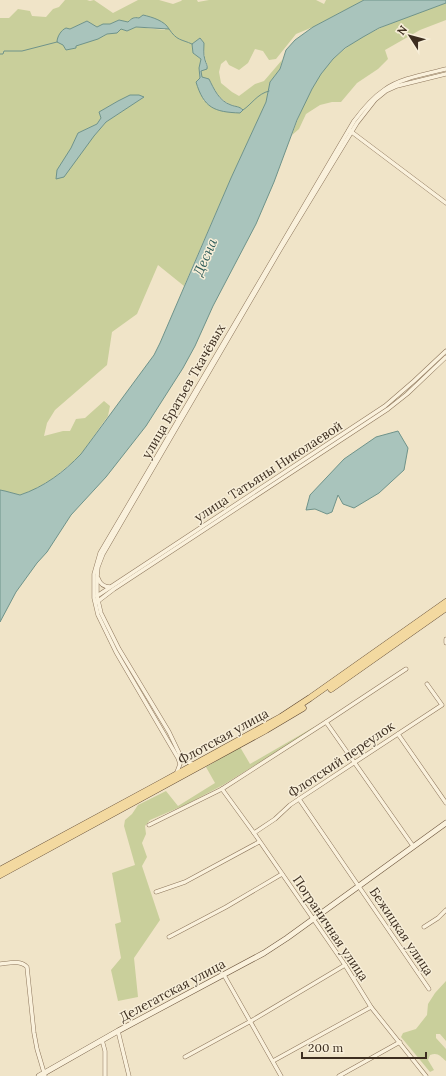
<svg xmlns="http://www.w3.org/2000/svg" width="446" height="1076" viewBox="0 0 446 1076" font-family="Lora,serif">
  <rect width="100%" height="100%" fill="#f0e4c8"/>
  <g fill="#c9cf9b" fill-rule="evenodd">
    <path d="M 65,0 L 87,0 L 90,1 L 94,0 L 113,13 L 138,0 L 159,0 L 173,4 L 181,1 L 182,0 L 197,0 L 198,2 L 209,0 L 316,0 L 324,4 L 326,0 L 364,0 L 313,27 L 296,34 L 276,59 L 269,60 L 263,51 L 255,49 L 248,63 L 239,70 L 229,65 L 226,60 L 221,64 L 219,72 L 221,83 L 232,92 L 239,96 L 255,84 L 264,81 L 282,60 L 280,69 L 270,82 L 266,102 L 231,178 L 184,286 L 158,265 L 137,314 L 112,332 L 107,365 L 55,410 L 47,423 L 44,436 L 63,431 L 70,431 L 76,419 L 85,418 L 104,401 L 110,406 L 108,416 L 81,454 L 73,462 L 52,479 L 33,490 L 20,495 L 5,491 L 0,490 L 0,18 L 9,18 L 18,9 L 30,11 L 32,16 L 46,17 L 53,9 L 59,7 ZM 143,15 L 153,18 L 166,25 L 165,30 L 136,27 L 127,31 L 121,29 L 107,34 L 104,36 L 75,46 L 75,48 L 66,50 L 63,45 L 70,29 L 87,21 L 97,27 L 110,24 L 119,20 L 128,22 C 132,18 134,17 139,18 ZM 200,38 L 204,43 C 204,51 204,58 208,66 L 201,71 L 202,77 L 209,79 C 217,94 221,103 239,107 L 204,101 L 196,82 L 200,78 L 199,68 L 201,59 L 193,53 L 192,44 ZM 144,97 L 106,122 L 94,136 L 71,148 L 78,133 L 97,124 L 101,118 L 99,112 L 118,101 Z"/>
    <path d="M 446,3 L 446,20 L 420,30 L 385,50 L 388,59 L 378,69 L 357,83 L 341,102 L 332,102 L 320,105 L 306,114 L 299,129 L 292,135 C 303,104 318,68 346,48 C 375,26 412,16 446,3 Z"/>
    <polygon points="314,727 315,728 223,785 185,805 150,820 145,826 146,834 142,843 147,857 142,866 160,920 134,958 138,997 118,1001 111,970 121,958 115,924 121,922 112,873 135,865 124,826 125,820 132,814 138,805 166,791 178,806 215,783 206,767 240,747 250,764"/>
    <path d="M 446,981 L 446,1041 L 440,1034 L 436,1034 L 436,1038 L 446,1049 L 446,1061 C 440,1056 438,1052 430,1055 L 428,1060 L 434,1070 L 430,1072 L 401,1037 L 403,1033 L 416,1029 L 427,1015 L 428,1004 L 435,993 Z"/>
  </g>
  <g fill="#a9c4bc" stroke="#6f938a">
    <path d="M 364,0 L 446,0 L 446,3 L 379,28 L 363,37 L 345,48 L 333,59 L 321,74 L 312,89 L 297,120 L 274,182 L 256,224 L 213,306 L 195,346 L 183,368 L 146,426 L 106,477 L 71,515 L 47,552 L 37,563 L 16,592 L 0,622 L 0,490 L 5,491 L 20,495 C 44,487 64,472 81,454 L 154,355 L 160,343 L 231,178 L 266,102 L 270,82 L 280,69 L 286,50 L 295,40 L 313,27 Z"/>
    <path d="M 143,15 C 152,17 165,21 169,29 L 136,27 L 127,31 L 121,29 L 117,33 L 107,34 L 98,39 L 76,46 L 76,48 L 66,50 L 63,45 L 57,42 C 57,37 61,30 66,28 L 70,29 L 87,21 L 97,27 L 103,24 L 110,24 L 119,20 L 128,22 C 132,18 134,17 139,18 Z"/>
    <path d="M 200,38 L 204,43 C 204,48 203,54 205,60 C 206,64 208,65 207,69 L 201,71 L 202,77 L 209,79 C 214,89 219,101 231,105 C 236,107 239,106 243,110 L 240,113 C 214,112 204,108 196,82 L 200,78 L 199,68 L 201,59 L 193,53 L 192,44 Z"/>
    <polygon points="130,95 139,95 144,97 106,122 94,136 64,177 56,179 57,170 71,148 78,133 97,124 101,118 99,112 118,101"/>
    <polygon points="398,431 408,448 404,470 379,493 354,508 343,504 338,495 332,512 327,514 315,509 306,510 310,495 344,459 376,437"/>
  </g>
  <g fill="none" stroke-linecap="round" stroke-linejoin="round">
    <g stroke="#6f938a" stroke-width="1">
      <path d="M 169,29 C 177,41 181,39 192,44"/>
      <polyline points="0,54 3,54 4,51 22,51 57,42"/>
      <path d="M 243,110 C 252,104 257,94 269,91"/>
    </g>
    <defs>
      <g id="street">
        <polyline points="349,130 446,203"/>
        <path d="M 98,578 C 100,584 104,587 110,587"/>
        <polyline points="97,596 385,406 414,381 446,351"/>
        <polyline points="97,602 114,589 388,409 407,394 446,357"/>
        <polyline points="446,639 446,643"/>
        <polyline points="326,722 413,846"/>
        <polyline points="398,734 446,803"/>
        <polyline points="194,764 185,761 181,757 169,732 119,649 101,613 97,596 97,577 98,567 103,554 281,248 357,123 375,100 386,91 397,86 446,74"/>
        <path d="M 177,772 L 180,764 L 178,758 L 116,652 L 98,615 L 94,598 L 94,574 L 100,553 L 354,121 C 363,109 372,98 384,90 C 400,78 427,74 446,69"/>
        <polyline points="222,789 254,833 345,965 371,1007 426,1076"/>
        <polyline points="299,799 429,989"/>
        <polyline points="149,825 222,789 326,722 406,669"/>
        <polyline points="254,833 275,819 290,805 299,799 442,705 427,684"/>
        <polyline points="156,892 185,882 259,842"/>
        <polyline points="424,927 438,918 446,910"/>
        <polyline points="169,937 226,907 282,874"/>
        <path d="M 0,964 C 10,963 20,960 27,967 L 34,1033 L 37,1049 L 45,1076"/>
        <polyline points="224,975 281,1076"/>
        <polyline points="118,1031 129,1076"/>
        <polyline points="102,1040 105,1051 105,1076"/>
        <polyline points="185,1057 251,1021 345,965"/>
        <polyline points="273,1061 371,1007"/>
        <polyline points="339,1076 400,1042"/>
      </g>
      <polyline id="secondary" points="39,1076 118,1031 264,953 287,938 446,823"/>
      <g id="primary">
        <polyline points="331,689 446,608"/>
        <polyline points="0,870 159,784 281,717 310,698 446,602"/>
        <polyline points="0,875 266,730 303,708"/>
      </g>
    </defs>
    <use href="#street" stroke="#8d765c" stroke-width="4.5"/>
    <use href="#secondary" stroke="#6f573f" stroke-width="6"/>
    <use href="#primary" stroke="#5b4430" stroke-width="7"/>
    <use href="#street" stroke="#faf1dc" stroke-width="3.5"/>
    <use href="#secondary" stroke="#faf1dc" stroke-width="5"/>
    <use href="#primary" stroke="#f3d9a0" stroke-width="6"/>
  </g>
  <g text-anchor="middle" stroke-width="3" stroke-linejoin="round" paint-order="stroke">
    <g font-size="13" fill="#3d2e20" stroke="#f7eed8">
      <text transform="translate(183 391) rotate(-60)" y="5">улица Братьев Ткачёвых</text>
      <text transform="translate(268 471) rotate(-33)" y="5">улица Татьяны Николаевой</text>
      <text transform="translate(223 736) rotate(-29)" y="5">Флотская улица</text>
      <text transform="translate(341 759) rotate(-34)" y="5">Флотский переулок</text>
      <text transform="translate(331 928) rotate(56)" y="5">Пограничная улица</text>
      <text transform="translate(402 931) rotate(56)" y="5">Бежицкая улица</text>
      <text transform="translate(172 990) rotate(-28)" y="5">Делегатская улица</text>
    </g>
    <g font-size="14" font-style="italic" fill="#2f5d5a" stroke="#f7eed8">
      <text transform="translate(205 257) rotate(-66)" y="5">Десна</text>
    </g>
  </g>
  <g transform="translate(410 36) rotate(306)" stroke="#f7eed8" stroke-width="3" paint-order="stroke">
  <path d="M0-3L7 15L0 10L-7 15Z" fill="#3d2e20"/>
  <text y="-6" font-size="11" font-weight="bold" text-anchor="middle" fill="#3d2e20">N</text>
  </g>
  <path d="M302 1052v6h124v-6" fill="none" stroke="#3d2e20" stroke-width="2"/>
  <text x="308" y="1052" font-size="12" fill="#3d2e20" stroke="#f7eed8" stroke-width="3" paint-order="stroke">200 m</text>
</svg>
